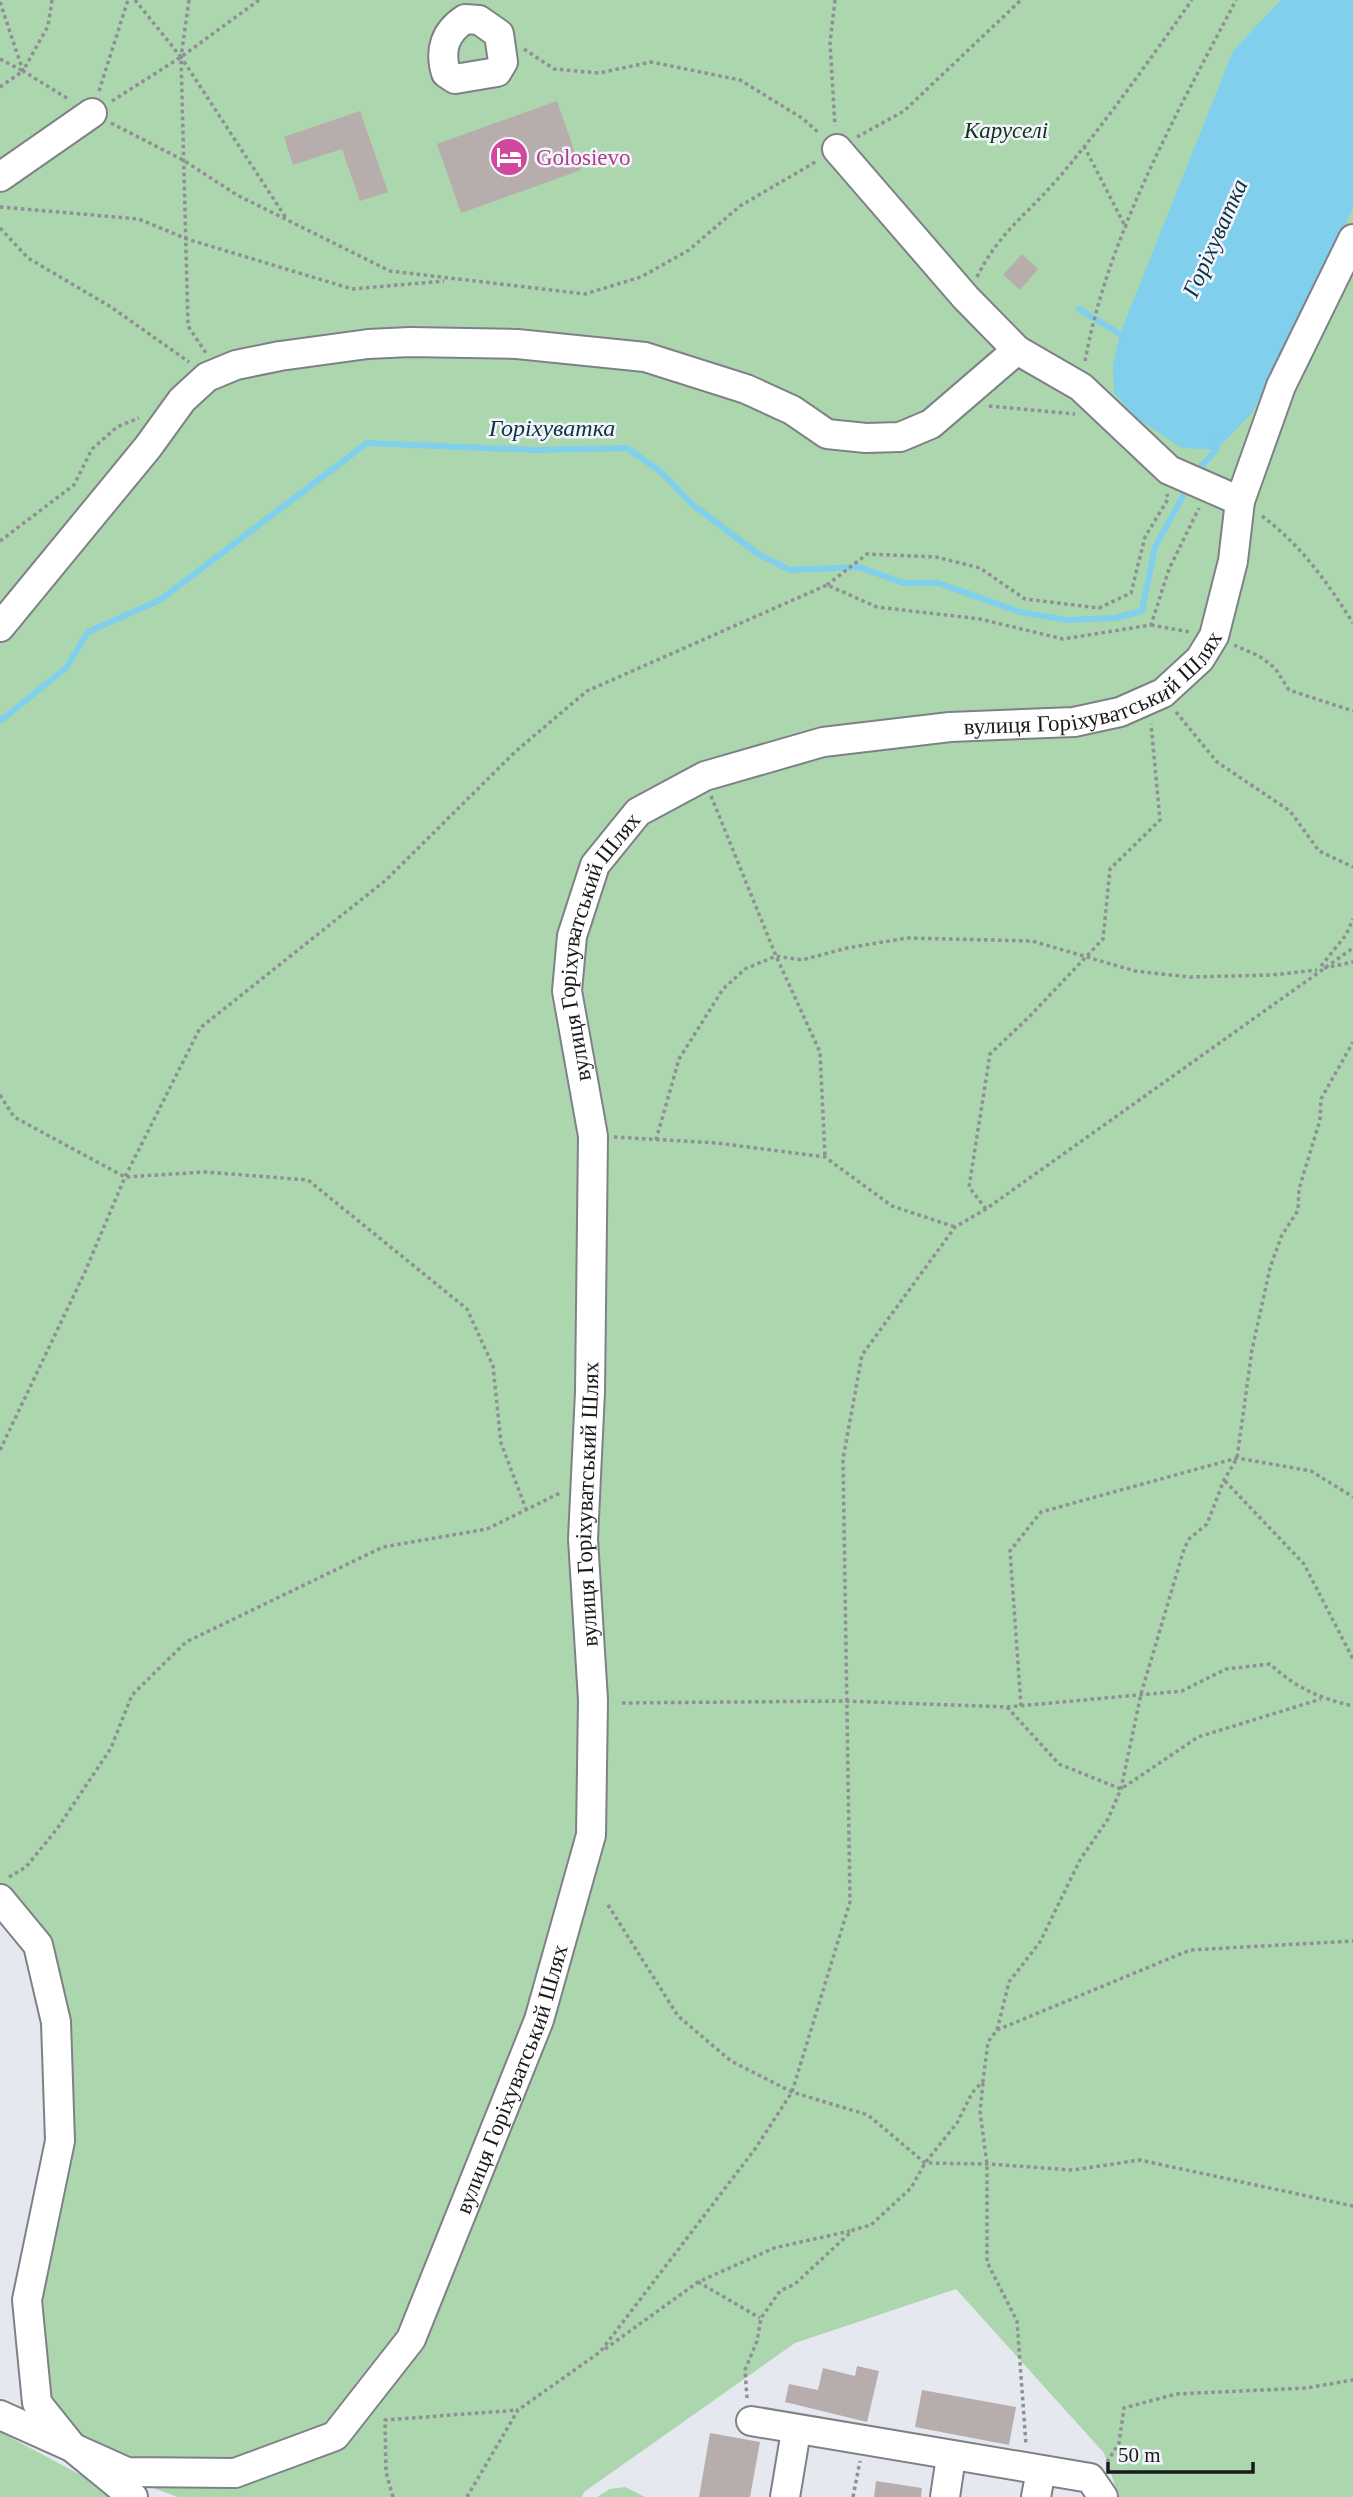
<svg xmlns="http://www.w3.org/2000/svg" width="1353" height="2497" viewBox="0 0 1353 2497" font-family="Georgia,serif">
  <rect width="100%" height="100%" fill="#e6e8ef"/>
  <g fill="#acd6ad">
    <polygon points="0,0 1353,0 1353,2497 1119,2497 1104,2453 956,2289 795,2343 584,2492 582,2497 178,2497 109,2472 44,2401 35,2302 65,2022 0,1887"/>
    <polygon points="0,2432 122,2497 0,2497"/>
    <polygon points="625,2487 645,2497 597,2497 610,2489"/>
  </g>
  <polygon fill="#7fcfed" points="1281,0 1353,0 1353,208 1252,413 1216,450 1182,448 1138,419 1114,393 1113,365 1120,334 1233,51"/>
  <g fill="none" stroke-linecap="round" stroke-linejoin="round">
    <g stroke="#7fcfed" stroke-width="6">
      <polyline points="1079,309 1120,334"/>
      <polyline points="1196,472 1216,450 1217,441"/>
      <polyline points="0,721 66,668 88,632 160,600 367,443 536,450 627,448 660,471 692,504 758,554 790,570 859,567 903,583 938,583 1020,612 1067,620 1115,618 1142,611 1155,547 1188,487"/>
    </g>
  </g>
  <g fill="#b7adac">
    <polygon points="557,101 581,170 461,213 437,144"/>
    <polygon points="360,111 388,192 360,201 342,149 293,165 284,137"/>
    <polygon points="1022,254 1038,269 1020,290 1003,275"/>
    <polygon points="857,2366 879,2371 867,2422 785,2402 789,2384 818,2390 823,2368 855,2376"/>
    <polygon points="922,2390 1016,2407 1009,2445 915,2427"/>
    <polygon points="710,2433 760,2442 750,2497 699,2497"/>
    <polygon points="876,2481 922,2488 921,2497 874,2497"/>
  </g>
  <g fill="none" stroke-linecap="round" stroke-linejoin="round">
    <defs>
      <g id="minor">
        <path d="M 465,19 L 479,20 L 499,34 L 503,62 L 497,72 L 455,79 L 446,73 C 439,50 445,32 465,19 Z"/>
        <polyline points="837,149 966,298 1017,350 1081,387 1169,470 1240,501"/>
        <polyline points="0,177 92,113"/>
        <polyline points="0,627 148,447 182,400 207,377 236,365 280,356 368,344 410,342 517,344 645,357 746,389 792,410 827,434 866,438 900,437 931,424 1017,350"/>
        <polyline points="0,1899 38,1945 56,2022 60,2141 27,2300 37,2403 73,2448 133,2497"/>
        <path id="s1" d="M 0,2415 L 127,2472 L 235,2473 L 335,2436 L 411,2339 L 539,2020 L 591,1835 L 593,1700 L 583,1539 L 590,1392 L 593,1136 L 567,991 L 572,936 L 595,865 L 638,812 L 705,776 L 823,742 L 950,727 L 1074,722 L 1120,712 L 1163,693 L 1200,659 L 1214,636 L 1233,561 L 1240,501 L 1281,386 L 1353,239"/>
        <polyline points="751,2421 1090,2478 1103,2497"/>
        <polyline points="785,2497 796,2431"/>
        <polyline points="945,2497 951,2457"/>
        <polyline points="1036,2497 1041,2470"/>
      </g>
    </defs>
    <use href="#minor" stroke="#7f8088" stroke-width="32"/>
    <g stroke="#8e9095" stroke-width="3.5" stroke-dasharray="3.5 3.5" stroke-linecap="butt">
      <polyline points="52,0 48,26 23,71 70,100"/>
      <polyline points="135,0 181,57 188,326 206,353"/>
      <polyline points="189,0 181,57 286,218"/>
      <polyline points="835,0 830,43 835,126"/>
      <polyline points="0,2 23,71"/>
      <polyline points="524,49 554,69 599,73 651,62 740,80 802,118 819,133"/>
      <polyline points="0,59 21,70"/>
      <polyline points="0,87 23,71"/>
      <polyline points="99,91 128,0"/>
      <polyline points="112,101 181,57 259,0"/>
      <polyline points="111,123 183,160 237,195 390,271 585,294 641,277 689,250 740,206 817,161"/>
      <polyline points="857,137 904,111 1021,0"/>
      <polyline points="1084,146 1126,228"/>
      <polyline points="0,207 139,219 187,239 352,289 444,281"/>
      <polyline points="0,228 28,258 111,307 189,362"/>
      <path d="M 977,277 C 998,234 1025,216 1055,182 C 1105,124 1148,62 1192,0"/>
      <path d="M 1085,361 C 1108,235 1177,113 1236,0"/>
      <polyline points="989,406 1075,414"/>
      <path d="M 1262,516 C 1301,545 1327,582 1353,623"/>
      <polyline points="0,541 74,485 92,449 117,427 139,418"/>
      <polyline points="827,585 867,554 936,557 980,568 1025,599 1099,608 1131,593 1145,537 1168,499 1167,494"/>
      <polyline points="1151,625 1190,632"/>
      <polyline points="1234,645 1259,656 1275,668 1289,690 1353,711"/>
      <polyline points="1176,712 1217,762 1290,811 1319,851 1353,867"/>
      <polyline points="711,796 776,956 820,1052 825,1157"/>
      <polyline points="1321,966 1346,935 1353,919"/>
      <polyline points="1324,968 1353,962"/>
      <polyline points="0,1095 14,1117 125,1177 205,1172 308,1180 467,1309 493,1366 501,1443 526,1509"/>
      <polyline points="614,1137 717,1143 825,1157 892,1206 955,1227"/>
      <polyline points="656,1140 679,1059 723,989 745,969 776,956 802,960 847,948 907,938 1032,941 1135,971 1190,977 1272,975 1317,970"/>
      <polyline points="986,1209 969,1187 990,1054 1028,1018 1103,939 1110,869 1160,820 1151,724"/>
      <polyline points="0,1450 84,1274 125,1177 200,1028 386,880 516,751 587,691 827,585 877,607 980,619 1063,639 1151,625 1169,569 1199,508"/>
      <polyline points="1225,1481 1304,1564 1353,1659"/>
      <path d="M 622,1703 L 845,1701 L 1007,1707 L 1182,1691 L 1226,1669 L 1270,1664 C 1296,1688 1319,1698 1353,1706"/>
      <polyline points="1021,1706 1010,1551 1041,1512 1237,1458 1311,1471 1353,1497"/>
      <polyline points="1007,1707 1059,1764 1121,1789 1198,1737 1321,1699"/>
      <polyline points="9,1877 26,1867 57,1829 111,1748 132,1695 186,1642 383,1547 487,1529 562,1492"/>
      <polyline points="608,1905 678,2016 731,2061 792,2092 868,2115 925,2163 987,2164 1073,2170 1140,2160 1353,2206"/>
      <polyline points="997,2030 1190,1950 1353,1941"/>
      <polyline points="983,2083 980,2112 987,2164 987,2262 1017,2321 1026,2445"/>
      <polyline points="698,2282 760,2318"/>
      <polyline points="605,2349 698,2282 774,2248 850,2231"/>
      <polyline points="747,2398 745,2370 757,2341 761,2318 780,2291 795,2284 853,2230 871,2225 911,2188 925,2163 957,2123 972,2093 983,2081 988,2042 997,2030 1009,1982 1040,1942 1080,1860 1108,1819 1121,1789 1141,1694 1184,1549 1189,1539 1207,1524 1224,1480 1237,1458 1252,1350 1270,1268 1281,1237 1298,1210 1299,1189 1320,1120 1321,1099 1353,1042"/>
      <polyline points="1107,2462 1119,2443 1124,2408 1176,2394 1306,2388 1353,2380"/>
      <polyline points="393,2497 386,2472 385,2420 518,2410"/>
      <polyline points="467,2497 518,2410 600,2352 755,2149 792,2092 850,1902 843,1459 862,1355 955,1227 986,1209 1353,948"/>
      <polyline points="853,2497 860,2461"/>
    </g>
    <use href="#minor" stroke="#fff" stroke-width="28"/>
  </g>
  <defs>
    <symbol id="hotel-disc" viewBox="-11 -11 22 22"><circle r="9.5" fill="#d1479c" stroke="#f3f5fd"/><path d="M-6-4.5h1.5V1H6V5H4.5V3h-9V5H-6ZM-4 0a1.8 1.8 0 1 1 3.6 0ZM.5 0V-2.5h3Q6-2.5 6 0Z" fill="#fff"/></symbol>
  </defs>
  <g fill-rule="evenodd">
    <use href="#hotel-disc" x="487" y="135" width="44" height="44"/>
  </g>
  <g text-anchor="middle" stroke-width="5" stroke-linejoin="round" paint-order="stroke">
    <g font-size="23" font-style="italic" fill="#0f3413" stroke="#f3f5fd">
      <text x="1006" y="138">Каруселі</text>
    </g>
    <g font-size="23" fill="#b23c85" stroke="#f3f5fd" text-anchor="start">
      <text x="536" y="165">Golosievo</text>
    </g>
    <g font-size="23" fill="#191a1d" stroke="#f3f5fd">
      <text dy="8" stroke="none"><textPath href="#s1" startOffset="2541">вулиця Горіхуватський Шлях</textPath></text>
      <text dy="8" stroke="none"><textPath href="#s1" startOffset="1911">вулиця Горіхуватський Шлях</textPath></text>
      <text dy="8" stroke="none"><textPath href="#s1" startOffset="1344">вулиця Горіхуватський Шлях</textPath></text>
      <text dy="8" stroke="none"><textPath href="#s1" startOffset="756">вулиця Горіхуватський Шлях</textPath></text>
    </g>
    <g font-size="24" font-style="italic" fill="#0d3340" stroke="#f3f5fd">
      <text transform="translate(1215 238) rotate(-66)" y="8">Горіхуватка</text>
      <text x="552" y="436">Горіхуватка</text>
    </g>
  </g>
  <path d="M1108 2462v10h145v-10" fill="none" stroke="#191a1d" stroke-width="3.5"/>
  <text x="1118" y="2462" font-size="21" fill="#191a1d" stroke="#f3f5fd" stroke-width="5" paint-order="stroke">50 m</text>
</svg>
